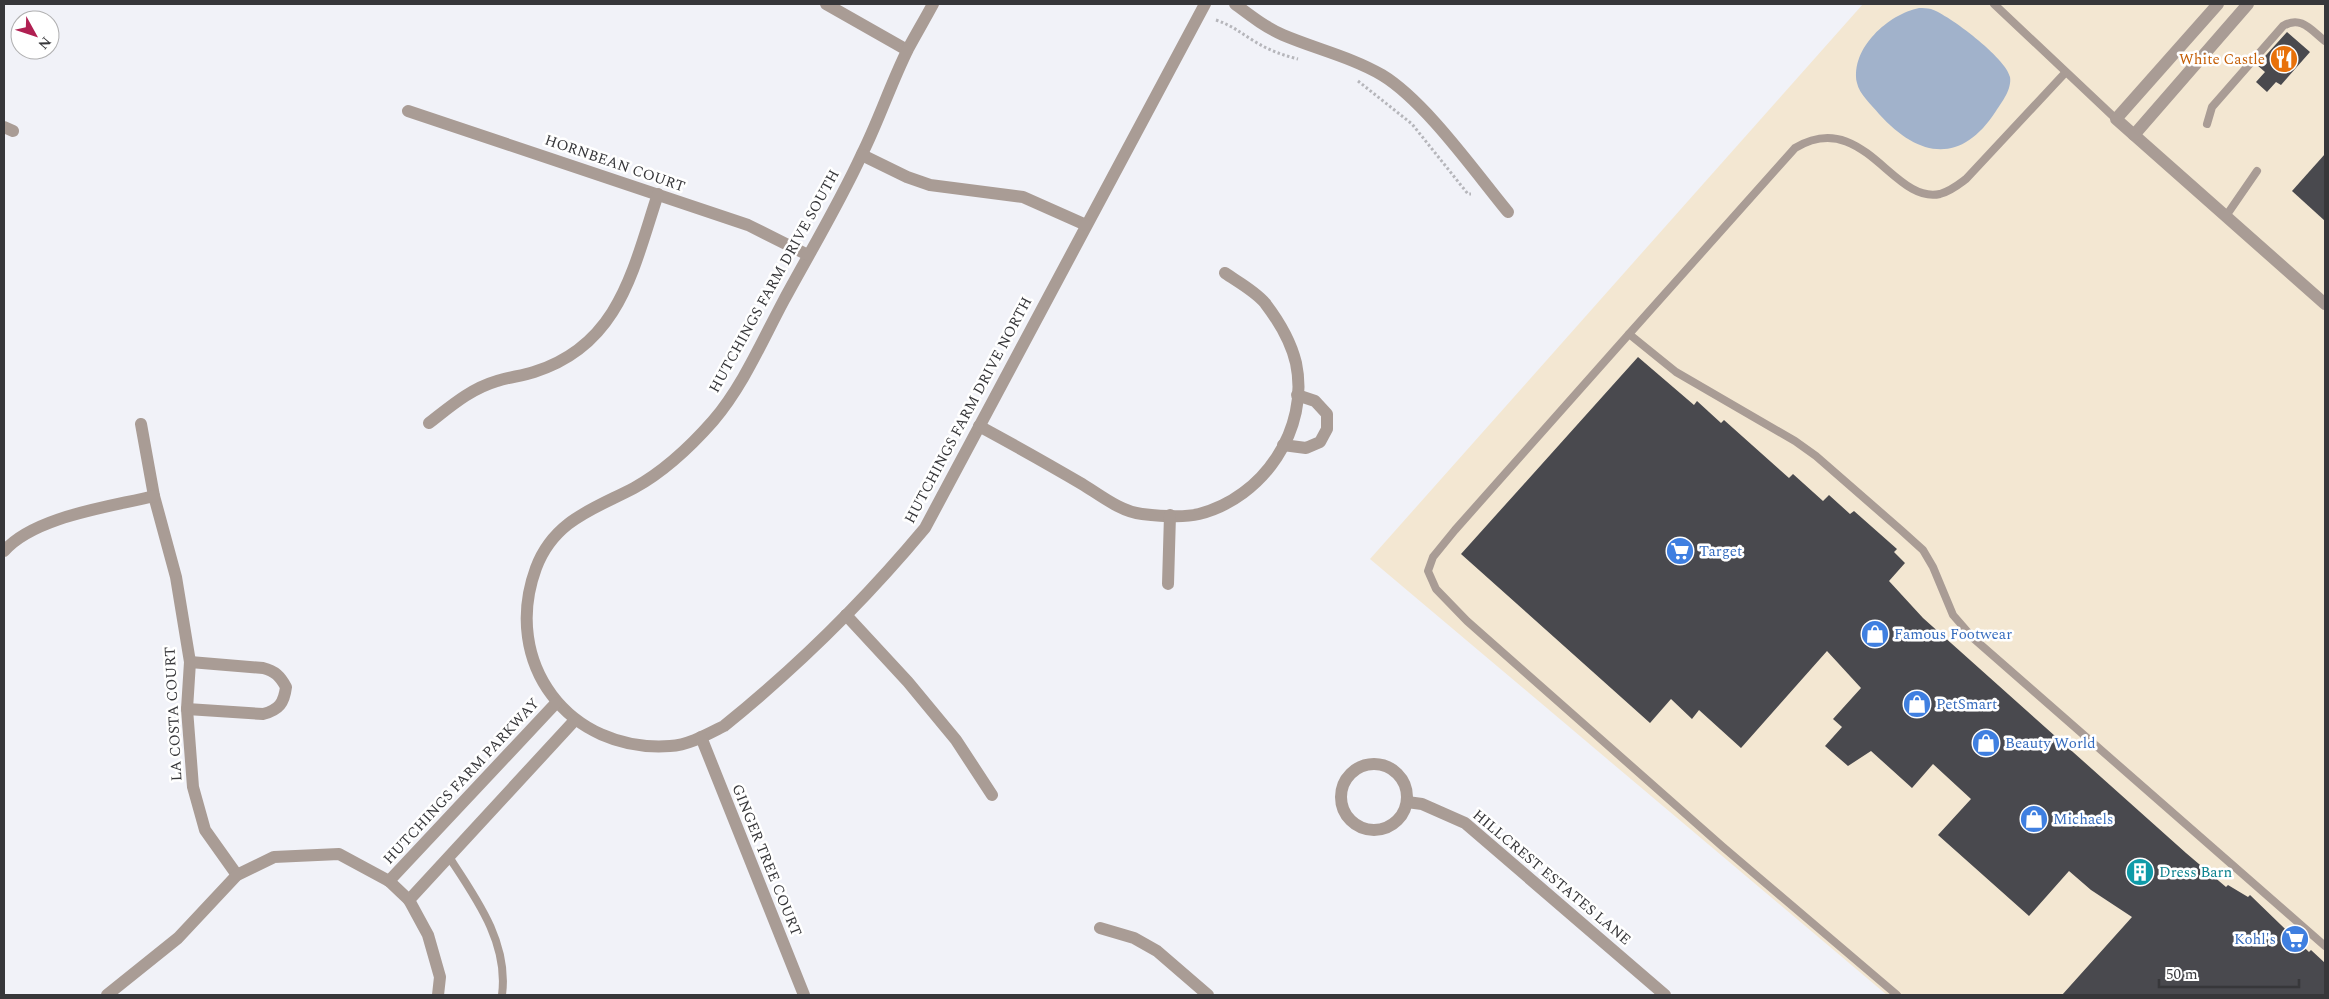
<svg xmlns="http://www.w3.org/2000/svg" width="2329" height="999" viewBox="0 0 2329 999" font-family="Spectral,serif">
  <rect width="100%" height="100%" fill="#f1f2f8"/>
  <polygon fill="#f3e7d2" points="1863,4 2325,4 2325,995 1887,995 1370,559"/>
  <path fill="#a1b2cb" d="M 1919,8 C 1923,8 1927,8 1931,9 C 1949,15 2006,58 2010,77 C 2012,89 2002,102 1996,111 C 1961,165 1919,158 1879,114 C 1872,105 1859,94 1857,83 C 1850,48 1889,14 1919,8 Z"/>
  <g fill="#49494e">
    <polygon points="2287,32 2310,52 2281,85 2276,82 2267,92 2256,82 2265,72 2257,65"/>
    <polygon points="2325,154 2325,221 2292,191"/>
    <polygon points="1638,357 1694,405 1697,401 1721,423 1724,420 1789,478 1793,474 1823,501 1829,495 1850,514 1854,511 1897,549 1894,552 1905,563 1889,581 1923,618 2186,853 2226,887 2228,885 2248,897 2250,895 2309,952 2311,950 2325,963 2325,995 2062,995 2132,917 2091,890 2069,871 2029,916 1938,835 1971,799 1933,764 1912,788 1871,751 1848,766 1825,746 1842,727 1833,719 1861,688 1827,651 1741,748 1699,710 1692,719 1671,699 1650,723 1461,554"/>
  </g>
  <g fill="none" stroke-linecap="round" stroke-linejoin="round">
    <g stroke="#b6b6bb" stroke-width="3" stroke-dasharray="2.5 2.5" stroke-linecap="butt">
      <path d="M 1216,20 C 1231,25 1241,33 1254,41 C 1268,50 1282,55 1298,59"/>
      <polyline points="1358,81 1412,124 1468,194 1471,194"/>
    </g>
    <g stroke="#a99c95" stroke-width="8">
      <polyline points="1994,4 2116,119"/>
      <path d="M 2065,73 L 1966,179 C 1958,185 1951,191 1940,194 C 1893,205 1863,107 1795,148 L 1629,334 L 1676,372 L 1795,441 L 1816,456 L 1902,531 L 1923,550 L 1933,567 L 1953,615 L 1973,638 L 2325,946"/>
      <path d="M 2207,124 L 2212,107 L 2283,26 C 2301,15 2311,30 2325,41"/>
      <polyline points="2226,216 2257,171"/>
      <polyline points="1629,334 1455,530 1433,557 1428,571 1436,589 1467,621 1723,847 1897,995"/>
      <path d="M 449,857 C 476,898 509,943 502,995"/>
    </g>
    <g stroke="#a99c95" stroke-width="12">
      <polyline points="826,4 907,50"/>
      <path d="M 933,4 C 925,19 916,34 908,49 C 891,83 879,120 862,154 C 839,204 810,252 784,300 C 762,341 743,386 713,421 C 691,446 663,472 634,488 C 594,509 554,520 536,568 C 501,663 569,753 670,746 C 689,745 708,734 724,726 C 797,667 865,600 925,528 L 1205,4"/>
      <path d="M 1235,4 C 1251,16 1265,27 1283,35 C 1316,49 1351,57 1382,75 C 1425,101 1475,172 1508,212"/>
      <polyline points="2218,4 2116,119 2325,304"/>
      <polyline points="408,111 748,225 808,255"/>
      <polyline points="4,127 13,131"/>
      <polyline points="2134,135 2248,4"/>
      <polyline points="862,155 907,177 930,185 1023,197 1086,225"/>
      <path d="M 429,423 C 451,406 470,389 497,381 C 509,377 522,376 534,372 C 620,345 633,269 658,194"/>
      <polyline points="141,424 154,496 176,577 190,662 187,709 193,787 205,830 237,875"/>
      <path d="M 979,426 C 1014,445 1048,464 1082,484 C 1100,495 1121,512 1142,514 C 1159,516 1183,518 1199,514 C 1263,498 1310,429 1296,363 C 1291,342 1278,320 1265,303 C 1255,291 1238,282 1225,273"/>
      <polyline points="1283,445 1306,448 1320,442 1327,429 1327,414 1315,401 1297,395"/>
      <path d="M 4,551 C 35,516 110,507 154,496"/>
      <polyline points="1168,584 1170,515"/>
      <polyline points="846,615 908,682 956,740 992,795"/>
      <path d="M 187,709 L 263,714 C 279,710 284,703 286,687 C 280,676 275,671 263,668 L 190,662"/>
      <polyline points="701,737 804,995"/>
      <circle cx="1374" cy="797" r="33"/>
      <polyline points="1407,802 1422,804 1465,823 1665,995"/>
      <polyline points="389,881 556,703"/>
      <polyline points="409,900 575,720"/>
      <polyline points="1100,928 1134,938 1157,951 1208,995"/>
      <polyline points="107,995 178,938 237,875 274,857 339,854 389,881 409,900 428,935 440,977 438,995"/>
    </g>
  </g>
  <defs>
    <symbol id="restaurant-disc" viewBox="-11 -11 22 22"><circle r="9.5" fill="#e8710a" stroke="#fff"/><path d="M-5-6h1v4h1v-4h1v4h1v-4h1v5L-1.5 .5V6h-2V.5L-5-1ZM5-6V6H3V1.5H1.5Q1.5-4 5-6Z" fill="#fff"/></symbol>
    <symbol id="supermarket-disc" viewBox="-11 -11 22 22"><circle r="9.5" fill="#3f7fe0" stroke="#fff"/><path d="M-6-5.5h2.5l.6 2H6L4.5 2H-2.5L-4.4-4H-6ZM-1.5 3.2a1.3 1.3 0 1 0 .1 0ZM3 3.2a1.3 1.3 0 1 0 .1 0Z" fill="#fff"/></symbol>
    <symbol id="shop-disc" viewBox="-11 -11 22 22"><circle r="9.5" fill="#3f7fe0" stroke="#fff"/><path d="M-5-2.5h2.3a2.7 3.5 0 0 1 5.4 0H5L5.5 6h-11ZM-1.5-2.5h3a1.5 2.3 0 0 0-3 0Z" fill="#fff"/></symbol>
    <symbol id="building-disc" viewBox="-11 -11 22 22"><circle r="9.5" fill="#0f9aa8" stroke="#fff"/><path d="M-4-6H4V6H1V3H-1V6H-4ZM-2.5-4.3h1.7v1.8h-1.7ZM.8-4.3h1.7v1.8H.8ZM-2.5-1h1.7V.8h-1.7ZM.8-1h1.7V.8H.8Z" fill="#fff"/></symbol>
  </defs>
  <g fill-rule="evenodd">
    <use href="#restaurant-disc" x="2268" y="43" width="32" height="32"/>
    <use href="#supermarket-disc" x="1664" y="535" width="32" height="32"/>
    <use href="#shop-disc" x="1859" y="618" width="32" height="32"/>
    <use href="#shop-disc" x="1901" y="688" width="32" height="32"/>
    <use href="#shop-disc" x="1970" y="727" width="32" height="32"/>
    <use href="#shop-disc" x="2018" y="803" width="32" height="32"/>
    <use href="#building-disc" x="2124" y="856" width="32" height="32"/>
    <use href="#supermarket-disc" x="2279" y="923" width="32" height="32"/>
  </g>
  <g text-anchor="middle" stroke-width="5" stroke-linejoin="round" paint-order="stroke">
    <g font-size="15" fill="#c56008" stroke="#fff" text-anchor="end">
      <text x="2265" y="64">White Castle</text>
    </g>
    <g font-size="15" fill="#37373a" stroke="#fff">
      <text transform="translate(615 163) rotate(19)" y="5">HORNBEAN COURT</text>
      <text transform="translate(774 281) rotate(-61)" y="5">HUTCHINGS FARM DRIVE SOUTH</text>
      <text transform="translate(968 410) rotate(-62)" y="5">HUTCHINGS FARM DRIVE NORTH</text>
      <text transform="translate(173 714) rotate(-93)" y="5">LA COSTA COURT</text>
      <text transform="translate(461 781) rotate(-47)" y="5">HUTCHINGS FARM PARKWAY</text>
      <text transform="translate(767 860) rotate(68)" y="5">GINGER TREE COURT</text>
      <text transform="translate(1552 877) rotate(40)" y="5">HILLCREST ESTATES LANE</text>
    </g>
    <g font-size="15" fill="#366cbe" stroke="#fff" text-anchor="start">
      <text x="1699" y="556">Target</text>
      <text x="1894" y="639">Famous Footwear</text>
      <text x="1936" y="709">PetSmart</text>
      <text x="2005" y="748">Beauty World</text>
      <text x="2053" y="824">Michaels</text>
      <text x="2276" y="944" text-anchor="end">Kohl's</text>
    </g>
    <g font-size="15" fill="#0d838f" stroke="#fff" text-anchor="start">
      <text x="2159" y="877">Dress Barn</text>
    </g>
  </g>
  <rect width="2329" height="999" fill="none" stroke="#37373a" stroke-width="10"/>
  <g transform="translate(35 35) rotate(130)"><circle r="24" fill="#ffffff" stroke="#afafb0"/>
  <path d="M0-4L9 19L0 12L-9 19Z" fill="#b02052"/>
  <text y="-8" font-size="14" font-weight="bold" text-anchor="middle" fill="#37373a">N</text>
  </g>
  <path d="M2159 979v8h140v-8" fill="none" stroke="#37373a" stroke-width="2.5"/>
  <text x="2166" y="979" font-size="15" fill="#37373a" stroke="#ffffff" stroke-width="4" paint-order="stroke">50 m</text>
</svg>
